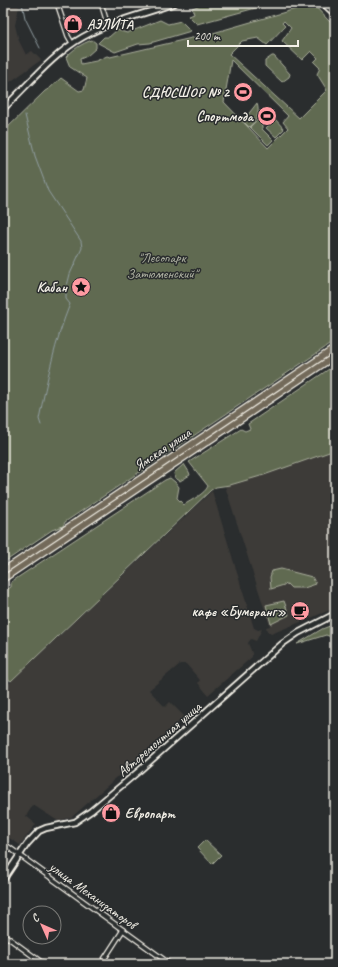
<svg xmlns="http://www.w3.org/2000/svg" width="338" height="967" viewBox="0 0 338 967" font-family="Caveat,sans-serif">
  <rect width="100%" height="100%" fill="#2a2d2e"/>
  <filter id="ink" filterUnits="userSpaceOnUse"><feTurbulence type="fractalNoise" baseFrequency=".025" numOctaves="2"/><feDisplacementMap in="SourceGraphic" scale="8" xChannelSelector="R" yChannelSelector="G"/><feConvolveMatrix kernelMatrix="1 2 1 2 8 2 1 2 1" color-interpolation-filters="sRGB"/></filter>
  <g filter="url(#ink)">
    <g fill="#3d3b38">
      <polygon points="3,3 16,3 19,7 15,25 19,41 26,55 32,51 41,60 3,87"/>
      <polygon points="335,450 335,608 271,634 267,631 266,627 270,626 225,486 264,475"/>
      <polygon points="212,491 254,628 258,630 262,629 256,641 251,639 248,643 252,653 252,657 208,695 198,683 200,680 186,664 180,664 149,690 165,707 170,702 185,717 72,817 58,821 33,805 26,816 36,824 20,845 3,834 3,689"/>
    </g>
    <g fill="#606a51" stroke="#aaae9c" fill-rule="evenodd">
      <polygon points="206,3 274,3 197,24 189,16 194,14 192,8"/>
      <path d="M 313,4 L 329,21 L 335,24 L 335,341 L 65,522 L 63,526 L 52,530 L 3,563 L 3,132 L 45,91 L 50,88 L 61,78 L 79,91 L 84,90 L 87,78 L 70,67 L 66,57 C 74,49 81,44 92,40 L 96,43 L 96,48 L 87,56 L 80,59 L 81,64 L 96,61 L 107,56 L 110,57 L 213,33 ZM 284,21 L 291,28 L 282,41 L 302,60 L 311,51 L 318,58 L 314,62 L 320,68 L 317,74 L 327,90 L 299,118 L 229,54 L 242,41 L 258,38 L 267,45 L 285,26 L 282,23 ZM 231,60 L 288,116 L 283,122 L 288,128 L 268,148 L 224,102 Z"/>
      <polygon points="160,20 168,24 181,21 191,31 150,43 138,44 115,52 98,43 104,37 109,37 117,30 127,33"/>
      <polygon points="272,56 274,56 290,74 289,77 282,82 265,66 265,61"/>
      <path d="M 257,103 C 260,114 257,119 249,127 L 243,121 Z"/>
      <polygon points="275,119 284,129 276,137 266,128"/>
      <polygon points="257,120 262,124 262,129 273,140 268,145 250,127"/>
      <path d="M 335,365 L 335,450 L 264,475 L 230,485 L 216,487 L 211,490 L 11,681 L 8,679 L 3,671 L 3,592 L 11,587 L 11,582 L 165,480 L 170,478 L 175,482 L 179,487 L 177,498 L 184,505 C 191,500 205,494 208,486 L 189,462 L 241,429 L 245,431 L 250,429 L 248,424 Z"/>
      <polygon points="184,464 189,472 190,475 180,481 175,478 174,473"/>
      <polygon points="281,569 312,577 316,584 304,588 291,588 287,584 271,589 270,577 272,571"/>
      <polygon points="284,601 289,615 271,624 266,605"/>
      <polygon points="335,624 335,635 331,637 326,635 297,644 322,629"/>
      <polygon points="205,840 221,855 212,864 197,848"/>
    </g>
    <g fill="none" stroke-linecap="round" stroke-linejoin="round">
      <g stroke="#919ea2" stroke-width="1">
        <polyline points="22,3 25,18 40,48"/>
        <path d="M 25,115 L 35,156 L 48,191 L 81,241 L 82,248 L 70,274 L 66,290 L 66,299 L 70,304 C 55,341 47,380 39,419 L 41,425"/>
      </g>
      <defs>
        <g id="minor">
          <polyline points="57,3 68,36 72,43"/>
          <polyline points="101,3 108,26"/>
          <polyline points="3,843 170,964"/>
          <polyline points="3,934 44,964"/>
          <polyline points="101,964 123,930"/>
        </g>
        <g id="tertiary">
          <polyline points="323,3 335,14"/>
          <path d="M 3,109 C 27,86 54,53 83,37 C 111,21 145,14 175,3"/>
          <polyline points="3,880 27,844 39,831 46,828 75,822 91,811 140,770 282,644 298,633 335,614"/>
        </g>
        <g id="primary">
          <polyline points="3,571 335,348"/>
          <polyline points="3,579 335,356"/>
        </g>
      </defs>
      <use href="#minor" stroke="#f4f1e8" stroke-width="6"/>
      <use href="#tertiary" stroke="#f4f1e8" stroke-width="8"/>
      <use href="#primary" stroke="#f4f1e8" stroke-width="8"/>
      <use href="#minor" stroke="#2a2d2e" stroke-width="3.5"/>
      <use href="#tertiary" stroke="#2a2d2e" stroke-width="4.5"/>
      <use href="#primary" stroke="#736b5a" stroke-width="5.5"/>
    </g>
  </g>
  <defs>
    <symbol id="shop-disc" viewBox="-11 -11 22 22"><circle r="9.5" fill="#ff9aa2" stroke="#2a2d2e"/><path d="M-5-2.5h2.3a2.7 3.5 0 0 1 5.4 0H5L5.5 6h-11ZM-1.5-2.5h3a1.5 2.3 0 0 0-3 0Z" fill="#111"/></symbol>
    <symbol id="stadium-disc" viewBox="-11 -11 22 22"><circle r="9.5" fill="#ff9aa2" stroke="#2a2d2e"/><path d="M0-5a6.5 5 0 1 0 0 10a6.5 5 0 1 0 0-10ZM-3.5-1.8h7v3.6h-7Z" fill="#111"/></symbol>
    <symbol id="sight-disc" viewBox="-11 -11 22 22"><circle r="9.5" fill="#ff9aa2" stroke="#2a2d2e"/><path d="M0-6L1.8-2.2L6-1.7L2.9 1.2L3.7 5.4L0 3.3L-3.7 5.4L-2.9 1.2L-6-1.7L-1.8-2.2Z" fill="#111"/></symbol>
    <symbol id="cafe-disc" viewBox="-11 -11 22 22"><circle r="9.5" fill="#ff9aa2" stroke="#2a2d2e"/><path d="M-5.5-4.5H6V0H3Q3 3.5 0 3.5H-2.5Q-5.5 3.5-5.5 0ZM3-3.2v2h1.7v-2ZM-6 4.5H4V6H-6Z" fill="#111"/></symbol>
  </defs>
  <g fill-rule="evenodd">
    <use href="#shop-disc" x="62" y="13" width="22" height="22"/>
    <use href="#stadium-disc" x="232" y="81" width="22" height="22"/>
    <use href="#stadium-disc" x="256" y="105" width="22" height="22"/>
    <use href="#sight-disc" x="70" y="276" width="22" height="22"/>
    <use href="#cafe-disc" x="289" y="600" width="22" height="22"/>
    <use href="#shop-disc" x="100" y="802" width="22" height="22"/>
  </g>
  <g text-anchor="middle" stroke-width="3" stroke-linejoin="round" paint-order="stroke">
    <g font-size="14" font-weight="bold" fill="#f4f1e8" stroke="#2a2d2e" text-anchor="end">
      <text x="87" y="29" text-anchor="start">АЭЛИТА</text>
      <text x="229" y="97">СДЮСШОР № 2</text>
      <text x="253" y="121">Спортмода</text>
      <text x="67" y="292">Кабан</text>
      <text x="286" y="616">кафе «Бумеранг»</text>
      <text x="125" y="818" text-anchor="start">Европарт</text>
    </g>
    <g font-size="14" fill="#b1b4a4" stroke="#2a2d2e">
      <text x="162" y="262">"Лесопарк<tspan x="162" dy="16">Затюменский"</tspan></text>
    </g>
    <g font-size="14" fill="#f4f1e8" stroke="#2a2d2e">
      <text transform="translate(162 449) rotate(-34)" y="5">Ямская улица</text>
      <text transform="translate(159 739) rotate(-41)" y="5">Авторемонтная улица</text>
      <text transform="translate(93 895) rotate(36)" y="5">улица Механизаторов</text>
    </g>
  </g>
  <rect width="338" height="967" fill="none" stroke="#2a2d2e" stroke-width="16"/>
  <rect x="8" y="8" width="322" height="951" fill="none" stroke="#f4f1e8" stroke-width="1.5" filter="url(#ink)"/>
  <g transform="translate(42 925) rotate(315)"><circle r="19" fill="#2a2d2e" stroke="#7b7b78"/>
  <path d="M0-3L7 15L0 10L-7 15Z" fill="#ff9aa2"/>
  <text y="-6" font-size="11" font-weight="bold" text-anchor="middle" fill="#f4f1e8">С</text>
  </g>
  <path d="M188 40v6h110v-6" fill="none" stroke="#f4f1e8" stroke-width="2"/>
  <text x="194" y="40" font-size="12" fill="#f4f1e8" stroke="#2a2d2e" stroke-width="3" paint-order="stroke">200 m</text>
</svg>
